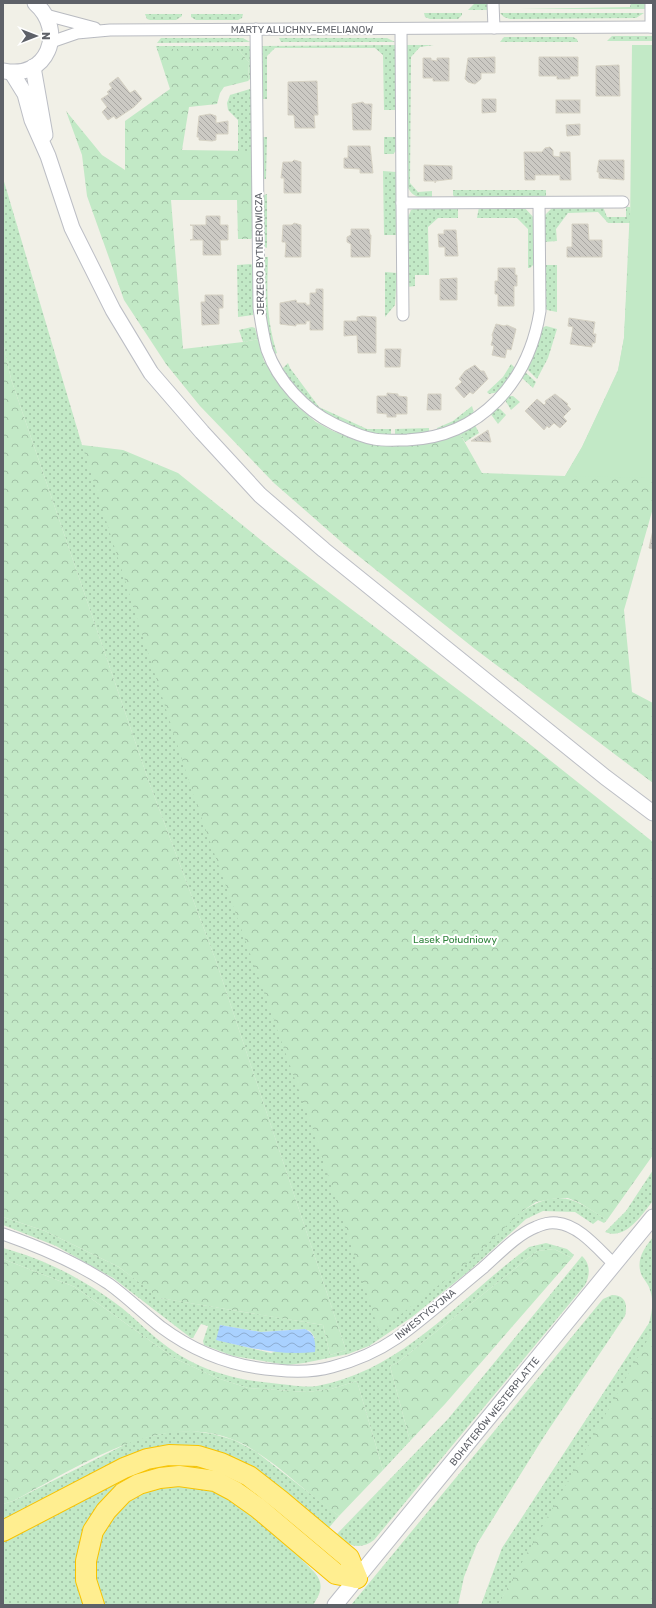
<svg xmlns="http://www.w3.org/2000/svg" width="656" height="1608" viewBox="0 0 656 1608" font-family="Rubik,sans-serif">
  <defs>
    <pattern id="grass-dots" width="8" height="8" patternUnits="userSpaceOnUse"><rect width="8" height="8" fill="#c2e9c6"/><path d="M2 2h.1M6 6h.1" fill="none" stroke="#a1c0a5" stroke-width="1.8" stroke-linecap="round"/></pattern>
    <pattern id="forest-crowns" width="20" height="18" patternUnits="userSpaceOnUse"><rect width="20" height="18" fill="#c2e9c6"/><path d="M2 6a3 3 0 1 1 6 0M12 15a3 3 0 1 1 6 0" fill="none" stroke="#a1c0a5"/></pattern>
    <pattern id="water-waves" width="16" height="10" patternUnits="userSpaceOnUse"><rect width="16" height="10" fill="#a9d1ff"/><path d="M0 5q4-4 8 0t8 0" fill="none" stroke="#8dadd2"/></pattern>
    <pattern id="building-back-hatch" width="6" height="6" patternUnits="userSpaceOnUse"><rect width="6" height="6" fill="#cccac4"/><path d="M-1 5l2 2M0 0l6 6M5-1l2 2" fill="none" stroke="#a9a7a3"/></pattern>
  </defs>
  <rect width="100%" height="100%" fill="#f1f0e7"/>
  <g fill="url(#grass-dots)" fill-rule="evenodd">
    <polygon points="475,3 488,3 488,10 468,10"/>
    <polygon points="631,3 645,3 645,9 519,9 630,7"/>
    <polygon points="424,13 462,13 462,15 458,19 430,19 425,17"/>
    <polygon points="500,13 644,13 636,18 510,19 504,17"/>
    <polygon points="145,14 182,14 182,16 176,20 150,20 147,19"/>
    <polygon points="191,14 243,14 242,18 238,20 196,20 191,17"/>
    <polygon points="612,36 653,36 653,41 607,41"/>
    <polygon points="504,37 573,37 577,39 578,42 500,42"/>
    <polygon points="161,38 243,38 250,42 157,43"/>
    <polygon points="279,38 387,38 395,42 281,42"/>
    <polygon points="396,45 397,110 384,110 383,55 375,48 275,48 267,56 267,99 262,99 262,46"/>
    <path d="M 406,45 L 434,45 L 420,47 L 411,57 L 410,183 L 418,192 L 432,191 L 432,198 C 418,198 411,197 406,183 Z"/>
    <polygon points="156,46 252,46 252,77 248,81 249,62 238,49 157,49"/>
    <polygon points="250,89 252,91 252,151 238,151 238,120 228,110 227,103 230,95"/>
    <polygon points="262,137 267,137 266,179 262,179"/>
    <polygon points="384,137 395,137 397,140 396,151 393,154 384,154"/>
    <polygon points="383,171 396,172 397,235 384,235"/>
    <path d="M 3,178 L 82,445 L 521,1212 C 559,1188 573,1198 607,1220 L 604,1223 L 598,1220 L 593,1224 L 575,1212 L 543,1211 L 526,1219 L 469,1271 L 412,1317 L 369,1346 L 348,1354 L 304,1363 L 287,1365 L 233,1356 L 204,1345 L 203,1341 L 208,1326 L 201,1324 L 193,1338 L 191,1338 L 113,1278 L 56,1246 L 3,1225 L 3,1217 L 45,1231 L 119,1267 L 160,1298 L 323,1325 L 330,1355 L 346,1350 L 216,961 L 149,782 L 11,379 L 3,342 ZM 220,1325 L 261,1332 L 305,1329 L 310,1331 L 315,1338 L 271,1353 L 217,1340 Z"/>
    <polygon points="453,190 546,190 546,197 455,198 453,195"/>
    <polygon points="267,194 267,248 262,246 262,196"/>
    <polygon points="418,207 458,207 458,218 438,218 428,227 429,275 415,275 415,286 407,287 407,220 411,210"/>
    <polygon points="479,207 524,207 534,218 535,263 530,268 528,268 528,229 517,218 477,218"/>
    <polygon points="603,207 607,217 626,217 626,207 630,207 630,223 608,223 598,212 568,213 556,229 557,241 544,242 544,216 552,208"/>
    <path d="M 264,257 L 268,257 C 267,293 266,318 277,353 L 273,355 L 262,303 Z"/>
    <polygon points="251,264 253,266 253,315 238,317 237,265"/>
    <polygon points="545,265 557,265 557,312 547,310 545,308"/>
    <polygon points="385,272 397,273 395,305 385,317"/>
    <polygon points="546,326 557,329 548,358 537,379 527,369 542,328"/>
    <polygon points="252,327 255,328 258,339 243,342 239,330"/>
    <path d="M 288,363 L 290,368 L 319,407 L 367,429 L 391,429 L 391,436 C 345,434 308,407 283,370 L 283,368 Z"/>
    <polygon points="511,364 515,368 514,371 498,392 489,394 487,392 503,377"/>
    <polygon points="525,372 536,382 533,388 522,378"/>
    <polygon points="509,396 513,396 520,402 511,410 505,400"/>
    <polygon points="472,406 474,413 464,420 437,432 437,428 453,421"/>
    <polygon points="496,408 500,409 506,415 498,424 490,413"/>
    <polygon points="475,425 479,433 465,442 460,434"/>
    <polygon points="429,428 429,433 395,436 395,429"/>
    <path d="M 653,1170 L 653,1201 C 642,1214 626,1241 605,1232 L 626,1211 Z"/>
    <path d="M 653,1237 L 653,1347 L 498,1605 L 481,1605 L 502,1548 L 649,1323 C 652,1312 654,1301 650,1290 C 649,1285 645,1281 642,1276 C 635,1261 644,1248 653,1237 Z"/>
    <path d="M 546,1243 L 567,1249 L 574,1255 L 572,1258 L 554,1249 L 537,1251 L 397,1363 L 390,1366 L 410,1441 L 383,1470 L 357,1381 L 331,1389 L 307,1392 L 248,1388 L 217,1378 L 174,1358 L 75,1287 L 3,1259 L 3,1248 C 45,1259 87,1281 122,1308 C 138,1321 152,1336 169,1348 C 199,1370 235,1380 271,1383 C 285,1384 303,1388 317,1386 C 404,1370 462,1296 529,1247 Z"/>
    <path d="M 582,1256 C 591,1264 590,1276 585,1285 L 374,1540 C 360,1551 348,1545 335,1536 L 448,1419 Z"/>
    <path d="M 612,1295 C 625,1295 628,1304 625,1316 L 545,1435 L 477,1544 L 464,1577 L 458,1605 L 351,1605 L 603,1299 Z"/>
    <polygon points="192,1431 213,1434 234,1440 255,1451 339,1516 326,1531 198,1448 3,1522 3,1504 13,1501 134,1440 171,1432"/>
    <polygon points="181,1462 236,1476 319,1540 313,1545 209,1474 107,1499 86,1605 3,1605 3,1540 132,1472"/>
    <path d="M 173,1485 L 221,1492 L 306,1554 L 302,1560 C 319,1576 328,1583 313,1605 L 102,1605 C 100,1598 97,1591 95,1584 C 93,1574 94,1564 96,1554 C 104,1513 134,1492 173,1485 Z"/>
  </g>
  <g fill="url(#forest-crowns)">
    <polygon points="157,49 238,49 249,62 248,81 224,87 220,93 217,104 189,107 182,150 252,151 252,238 251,239 238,239 237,200 171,200 183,349 243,342 258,339 264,361 297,406 316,422 333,431 358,441 382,446 406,446 460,434 482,473 565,476 582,447 618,370 624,338 630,207 653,404 653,508 624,610 632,692 653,703 653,783 475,649 346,546 274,483 200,406 166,364 124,300 87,196 82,155 66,111 102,155 125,170 125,121 170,89"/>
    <polygon points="3,342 11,379 149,782 216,961 346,1350 330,1355 323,1325 159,1298 119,1267 45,1231 3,1217"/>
    <polygon points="82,445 123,450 178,473 277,553 522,738 653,842 653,1155 607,1220 580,1203 568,1198 557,1198 536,1202 521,1212 469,1262 379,1331 312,1127 193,794"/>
    <polygon points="554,1249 572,1258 445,1404 410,1441 390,1366 397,1363 537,1251"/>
    <path d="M 3,1259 L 75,1287 L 174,1358 L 217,1378 L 248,1388 L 307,1392 L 331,1389 L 357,1381 L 383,1470 L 339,1516 C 310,1496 285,1470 255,1451 C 175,1399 85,1464 13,1501 L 3,1504 Z"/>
    <polygon points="653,1329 653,1605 498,1605 653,1330"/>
  </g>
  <polygon fill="#c2e9c6" points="632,45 653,45 653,478 565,476 582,447 618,371 624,338 630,229"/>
  <path fill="url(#water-waves)" d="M 220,1325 L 261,1332 L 305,1329 C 315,1333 316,1343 315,1352 C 280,1356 250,1348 216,1340 Z"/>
  <g fill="url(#building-back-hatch)" stroke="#d6d2c4">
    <polygon points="495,57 495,73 481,73 481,79 475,84 468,82 465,79 468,58"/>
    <polygon points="539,57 578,57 578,76 570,76 570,79 557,79 557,76 539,76"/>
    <polygon points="423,58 431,58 431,60 437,61 437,58 449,58 449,81 433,81 433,78 423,78"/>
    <polygon points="619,65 620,96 596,96 596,66"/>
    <polygon points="118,77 130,93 135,90 142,99 134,107 116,119 114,116 108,120 102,112 107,107 101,99 109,94 107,92 112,88 109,84"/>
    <polygon points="317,81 318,115 314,115 315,128 295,128 294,115 288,115 288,82"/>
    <polygon points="482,99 496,99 496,112 482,113"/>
    <rect x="556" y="100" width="24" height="13"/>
    <polygon points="363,102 365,104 372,104 371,130 353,130 352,104"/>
    <polygon points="210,114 216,116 216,123 228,121 228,134 216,134 216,140 212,141 199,140 199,137 197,137 199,116"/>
    <polygon points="580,124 580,135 567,136 566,125"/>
    <polygon points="348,146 370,146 373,173 360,173 360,169 344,168 344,158 348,158"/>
    <polygon points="550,147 553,150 553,156 560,157 560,152 570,152 571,180 560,180 560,175 535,175 535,180 525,180 524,152 542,152 545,148"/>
    <polygon points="294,160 301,162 301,193 284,193 284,178 281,178 283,162 292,162"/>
    <polygon points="599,160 624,160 624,180 599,178 599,172 597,172"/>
    <polygon points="424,165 452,166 452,179 436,181 435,183 435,181 424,181"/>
    <polygon points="206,216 220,216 220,225 228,225 228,240 220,240 221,255 203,255 203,240 190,240 193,239 193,226 190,225 206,225"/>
    <polygon points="294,223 301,225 301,257 285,257 286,244 285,242 282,242 283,225 292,225"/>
    <polygon points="572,224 588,224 589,240 602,240 602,257 567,257 567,247 572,247"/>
    <polygon points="351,229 369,229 370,235 371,235 370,257 351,257 351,244 347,242 347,237 351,235"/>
    <polygon points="444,230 456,230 458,256 445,256 445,247 439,247 438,234 444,234"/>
    <polygon points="498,268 515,268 515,275 517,275 517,286 514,286 514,306 498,306 498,294 495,294 495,281 498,281"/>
    <polygon points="457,278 457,300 440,300 440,279"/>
    <polygon points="316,289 323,289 323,330 310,330 310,321 306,321 306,324 296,324 296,326 280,324 280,303 296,300 297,303 306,303 306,305 310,305 310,293 316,293"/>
    <polygon points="205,295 223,295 223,308 219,308 219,324 202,325 201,302 205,302"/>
    <polygon points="362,316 376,317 376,353 358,353 357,335 344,336 344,321 357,321 357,317"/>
    <polygon points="569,318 595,322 593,334 596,334 595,343 592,343 592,347 570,344 573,327 568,326"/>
    <polygon points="496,324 504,326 507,325 516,329 511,350 507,349 505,358 492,355 494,346 491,345 493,338 492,335"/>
    <polygon points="385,349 401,349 400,367 385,367"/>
    <polygon points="475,365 481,371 484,371 488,379 473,394 470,392 464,398 455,388 462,382 459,379 465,371"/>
    <polygon points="387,393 398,394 398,396 407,397 407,414 396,414 396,417 387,417 387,414 377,413 377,396 387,396"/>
    <polygon points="428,394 441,394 441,410 427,410"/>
    <polygon points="555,394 568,404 567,405 571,409 563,417 567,421 560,428 554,423 549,428 547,426 544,430 525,411 537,399 544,405 546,403 545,401"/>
    <polygon points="488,430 491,442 471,441"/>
    <polygon points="653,530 653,549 649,548"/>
  </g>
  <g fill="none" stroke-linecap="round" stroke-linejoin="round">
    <defs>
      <g id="street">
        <polyline points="493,3 494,28"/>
        <polyline points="651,3 651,27"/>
        <polyline points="46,15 95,28"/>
        <path d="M 256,29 L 259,308 C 261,322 263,336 267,350 C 278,381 305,410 334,424 C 347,430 360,437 374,439 C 384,441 396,440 407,440 C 481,437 529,381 540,311 L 539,203"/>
        <polyline points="401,29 402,203 623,202"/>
        <polyline points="51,42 77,33 110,30 653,27"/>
        <polyline points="402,203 403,315"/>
        <path d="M 3,1234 C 40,1247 76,1262 109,1284 C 127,1297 143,1313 161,1327 C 196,1353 233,1367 276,1370 C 294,1372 314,1372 332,1367 C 355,1361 378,1351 397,1338 C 425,1318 456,1290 483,1268 C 499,1254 516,1235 536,1227 C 542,1224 551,1222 557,1223 C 579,1225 598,1249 614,1264"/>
      </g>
      <g id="secondary">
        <polyline points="33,67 45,135"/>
        <path d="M 4,71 C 47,80 67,31 35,3"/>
        <polyline points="12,73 25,94 32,120 48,156 72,228 113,310 151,373 202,432 260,495 324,550 605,777 653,813"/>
        <polyline points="335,1605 653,1217"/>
      </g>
      <g id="highway">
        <polyline points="3,1531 124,1468 147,1459 169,1455 198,1456 221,1463 249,1476 281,1501 349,1558 357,1578"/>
        <polyline points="94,1605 86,1580 86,1561 93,1531 106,1511 123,1493 139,1484 160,1478 179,1476 215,1481 234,1491 258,1508 336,1574 357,1578"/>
      </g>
    </defs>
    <use href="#street" stroke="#b9bbc1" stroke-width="13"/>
    <use href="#secondary" stroke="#bcbec5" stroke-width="17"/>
    <use href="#highway" stroke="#f8c300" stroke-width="22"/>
    <use href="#street" stroke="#fff" stroke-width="11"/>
    <use href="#secondary" stroke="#fff" stroke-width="15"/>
    <use href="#highway" stroke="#ffee90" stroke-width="20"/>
  </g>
  <g text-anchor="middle" stroke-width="4" stroke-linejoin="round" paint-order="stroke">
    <g font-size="10" fill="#5e6168" stroke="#fff">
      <text x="302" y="33">MARTY ALUCHNY-EMELIANOW</text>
      <text transform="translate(259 254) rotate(-91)" y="4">JERZEGO BYTNEROWICZA</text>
      <text transform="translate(425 1314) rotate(-39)" y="4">INWESTYCYJNA</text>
      <text transform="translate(494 1411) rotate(-51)" y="4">BOHATERÓW WESTERPLATTE</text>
    </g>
    <g font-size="10" fill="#30843c" stroke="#fff">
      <text x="455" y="943">Lasek Południowy</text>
    </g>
  </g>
  <rect width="656" height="1608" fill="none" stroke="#5e6168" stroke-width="8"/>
  <g transform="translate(36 36) rotate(90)" stroke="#ffffff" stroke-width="3" paint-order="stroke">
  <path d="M0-3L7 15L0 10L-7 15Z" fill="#5e6168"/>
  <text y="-6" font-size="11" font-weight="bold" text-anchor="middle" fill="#5e6168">N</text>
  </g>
</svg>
